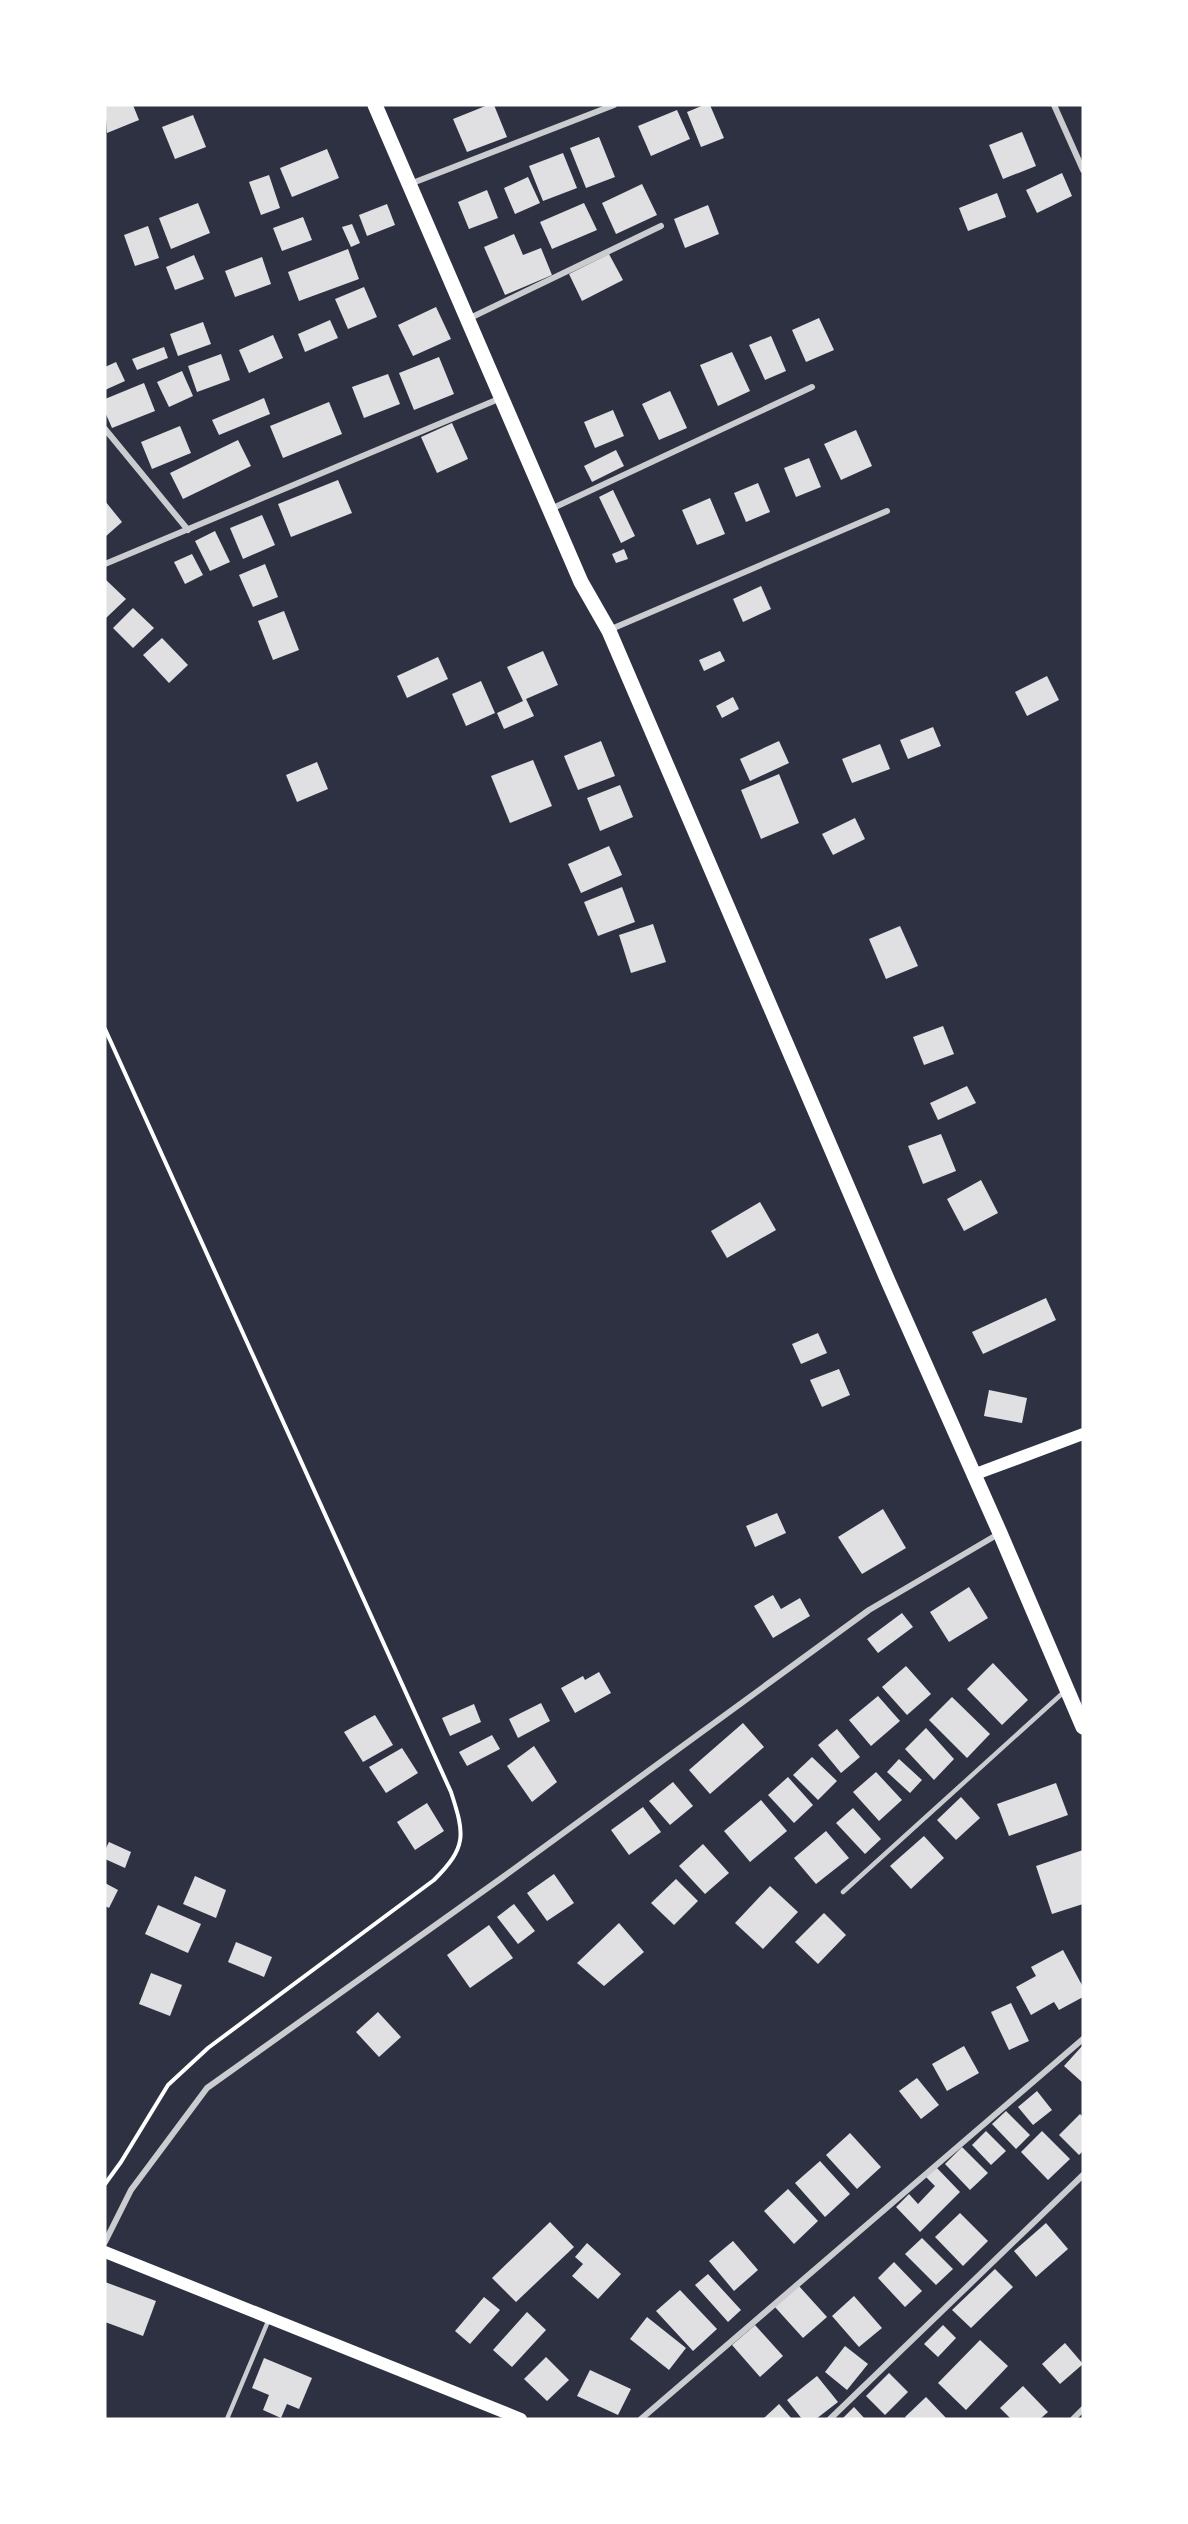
<svg xmlns="http://www.w3.org/2000/svg" width="1188" height="2524" viewBox="0 0 1188 2524" font-family="'Archivo Narrow',sans-serif">
  <rect width="100%" height="100%" fill="#2d3142"/>
  <g fill="#e0e0e3">
    <polygon points="105,105 133,105 139,120 107,133"/>
    <polygon points="488,105 494,105 507,137 467,152 453,119"/>
    <polygon points="704,105 710,105 724,138 701,147 687,112"/>
    <polygon points="677,110 690,139 651,156 638,126"/>
    <polygon points="193,115 206,147 175,159 162,127"/>
    <polygon points="1022,132 1036,166 1003,179 989,145"/>
    <polygon points="599,137 615,177 586,188 570,148"/>
    <polygon points="327,149 339,178 292,197 280,168"/>
    <polygon points="563,153 577,188 543,201 529,166"/>
    <polygon points="1062,173 1072,196 1037,213 1026,190"/>
    <polygon points="269,175 280,208 261,215 249,182"/>
    <polygon points="528,177 540,203 515,214 504,188"/>
    <polygon points="642,184 657,215 616,234 602,203"/>
    <polygon points="487,190 498,218 469,229 458,202"/>
    <polygon points="997,193 1006,217 968,231 959,208"/>
    <polygon points="198,203 210,233 171,249 159,218"/>
    <polygon points="584,203 597,230 552,249 540,222"/>
    <polygon points="387,204 395,225 367,236 359,215"/>
    <polygon points="708,205 719,234 685,248 674,219"/>
    <polygon points="303,217 312,240 282,251 273,228"/>
    <polygon points="352,224 360,243 351,247 342,227"/>
    <polygon points="148,226 159,258 135,266 124,235"/>
    <polygon points="514,234 523,255 541,248 552,275 505,295 484,247"/>
    <polygon points="348,249 359,279 299,301 288,272"/>
    <polygon points="609,254 623,280 582,301 569,274"/>
    <polygon points="194,255 204,279 175,290 166,267"/>
    <polygon points="262,257 271,284 235,297 225,271"/>
    <polygon points="364,287 377,317 348,329 335,299"/>
    <polygon points="436,307 451,339 413,356 398,325"/>
    <polygon points="819,318 834,350 806,362 792,330"/>
    <polygon points="330,320 338,338 305,352 298,334"/>
    <polygon points="203,322 211,344 178,356 170,334"/>
    <polygon points="273,335 283,358 249,373 239,350"/>
    <polygon points="771,336 786,371 765,380 749,345"/>
    <polygon points="164,347 168,358 137,370 132,359"/>
    <polygon points="732,352 750,391 718,406 700,365"/>
    <polygon points="221,354 230,380 197,392 188,366"/>
    <polygon points="439,357 454,394 414,410 399,373"/>
    <polygon points="116,362 125,381 105,390 105,367"/>
    <polygon points="182,371 193,396 169,407 157,382"/>
    <polygon points="388,374 400,404 364,418 352,387"/>
    <polygon points="144,383 155,411 112,428 105,412 105,399"/>
    <polygon points="670,391 687,428 659,440 642,404"/>
    <polygon points="264,398 270,414 219,435 212,420"/>
    <polygon points="329,402 342,434 283,458 270,426"/>
    <polygon points="613,410 624,436 595,448 584,422"/>
    <polygon points="452,423 468,459 437,473 421,437"/>
    <polygon points="180,426 191,453 152,469 141,442"/>
    <polygon points="856,430 872,466 841,480 824,444"/>
    <polygon points="238,440 251,466 183,499 170,473"/>
    <polygon points="616,450 624,466 592,482 584,466"/>
    <polygon points="809,458 821,487 796,497 784,468"/>
    <polygon points="338,480 352,513 291,537 278,504"/>
    <polygon points="758,483 770,512 746,522 734,493"/>
    <polygon points="613,490 635,536 621,543 599,497"/>
    <polygon points="710,498 725,534 697,545 682,510"/>
    <polygon points="105,501 122,522 105,537"/>
    <polygon points="262,515 275,545 243,559 230,528"/>
    <polygon points="215,531 230,562 210,571 195,541"/>
    <polygon points="624,549 628,559 616,563 612,554"/>
    <polygon points="192,554 203,575 185,584 174,562"/>
    <polygon points="265,564 278,597 253,607 239,575"/>
    <polygon points="105,579 126,599 106,618 105,617"/>
    <polygon points="761,586 771,609 743,622 733,599"/>
    <polygon points="133,608 154,628 133,648 113,628"/>
    <polygon points="284,611 299,650 273,660 258,621"/>
    <polygon points="162,638 188,665 169,683 143,655"/>
    <polygon points="543,651 558,685 526,699 534,716 504,729 497,713 523,701 507,667"/>
    <polygon points="720,651 725,661 704,671 699,660"/>
    <polygon points="438,657 448,679 407,698 397,676"/>
    <polygon points="1047,676 1059,700 1027,716 1015,692"/>
    <polygon points="481,681 495,713 466,726 452,694"/>
    <polygon points="733,697 739,709 722,718 716,706"/>
    <polygon points="933,727 941,746 908,759 900,740"/>
    <polygon points="601,741 615,776 578,790 564,756"/>
    <polygon points="779,741 789,763 750,781 740,759"/>
    <polygon points="880,744 890,769 852,783 842,759"/>
    <polygon points="533,760 552,806 510,823 491,776"/>
    <polygon points="317,762 328,789 297,802 286,775"/>
    <polygon points="779,774 799,823 761,839 741,790"/>
    <polygon points="620,785 633,817 600,831 587,798"/>
    <polygon points="855,818 865,839 833,855 822,834"/>
    <polygon points="609,846 622,875 581,893 568,864"/>
    <polygon points="622,887 635,922 598,936 584,902"/>
    <polygon points="653,924 666,962 631,973 619,935"/>
    <polygon points="900,926 918,966 886,979 869,939"/>
    <polygon points="943,1026 954,1054 924,1065 913,1037"/>
    <polygon points="967,1086 976,1103 938,1120 930,1103"/>
    <polygon points="941,1134 956,1171 923,1184 908,1146"/>
    <polygon points="981,1180 998,1213 964,1231 947,1199"/>
    <polygon points="760,1202 776,1230 727,1258 711,1231"/>
    <polygon points="1046,1298 1056,1320 983,1354 972,1332"/>
    <polygon points="818,1333 827,1353 801,1364 792,1344"/>
    <polygon points="839,1369 850,1395 822,1407 810,1380"/>
    <polygon points="989,1390 1027,1398 1022,1423 984,1416"/>
    <polygon points="883,1509 906,1548 862,1574 838,1537"/>
    <polygon points="777,1513 786,1533 755,1547 746,1526"/>
    <polygon points="969,1587 988,1618 949,1642 930,1612"/>
    <polygon points="773,1595 781,1609 800,1598 810,1616 773,1638 754,1606"/>
    <polygon points="902,1613 913,1627 878,1653 867,1639"/>
    <polygon points="993,1663 1028,1700 1002,1725 967,1689"/>
    <polygon points="906,1666 931,1694 907,1715 882,1687"/>
    <polygon points="599,1672 611,1693 575,1713 561,1688 583,1676 585,1680"/>
    <polygon points="878,1696 900,1721 871,1746 849,1720"/>
    <polygon points="952,1697 990,1734 967,1758 929,1720"/>
    <polygon points="541,1703 550,1721 518,1738 509,1719"/>
    <polygon points="474,1704 481,1722 450,1736 442,1718"/>
    <polygon points="375,1715 393,1745 363,1762 344,1732"/>
    <polygon points="743,1723 764,1747 710,1794 689,1770"/>
    <polygon points="926,1728 954,1759 934,1780 905,1749"/>
    <polygon points="837,1729 860,1757 841,1773 818,1745"/>
    <polygon points="492,1735 500,1749 467,1766 459,1752"/>
    <polygon points="534,1746 557,1782 532,1802 507,1766"/>
    <polygon points="402,1748 418,1773 386,1793 369,1767"/>
    <polygon points="812,1757 837,1781 818,1800 793,1775"/>
    <polygon points="899,1759 922,1780 910,1793 887,1772"/>
    <polygon points="876,1772 902,1800 879,1821 853,1792"/>
    <polygon points="788,1777 813,1805 794,1823 768,1795"/>
    <polygon points="673,1782 693,1806 670,1825 649,1801"/>
    <polygon points="1056,1783 1068,1815 1009,1836 997,1804"/>
    <polygon points="961,1797 980,1818 956,1840 937,1820"/>
    <polygon points="761,1800 787,1831 750,1862 724,1831"/>
    <polygon points="427,1803 444,1831 415,1850 397,1822"/>
    <polygon points="643,1807 661,1832 629,1855 611,1830"/>
    <polygon points="853,1808 881,1839 865,1854 836,1823"/>
    <polygon points="826,1831 849,1858 816,1884 794,1858"/>
    <polygon points="924,1836 944,1858 911,1889 890,1866"/>
    <polygon points="109,1842 131,1852 125,1868 105,1859 105,1850"/>
    <polygon points="703,1844 729,1873 705,1894 679,1866"/>
    <polygon points="1083,1850 1083,1904 1052,1914 1036,1866"/>
    <polygon points="554,1874 574,1903 547,1921 527,1893"/>
    <polygon points="195,1876 226,1890 216,1918 183,1904"/>
    <polygon points="676,1879 698,1901 674,1925 651,1903"/>
    <polygon points="105,1883 118,1890 109,1908 105,1906"/>
    <polygon points="770,1886 798,1912 763,1949 735,1923"/>
    <polygon points="514,1904 535,1931 518,1944 497,1917"/>
    <polygon points="158,1905 201,1924 188,1953 145,1934"/>
    <polygon points="824,1913 846,1935 818,1964 795,1942"/>
    <polygon points="619,1923 644,1952 604,1986 577,1963"/>
    <polygon points="489,1925 513,1958 470,1988 447,1955"/>
    <polygon points="236,1942 272,1957 264,1977 228,1962"/>
    <polygon points="1063,1950 1083,1987 1083,1997 1059,2010 1054,2002 1031,2015 1016,1987 1036,1976 1031,1967"/>
    <polygon points="151,1973 182,1985 170,2016 139,2004"/>
    <polygon points="1011,2003 1029,2041 1009,2050 991,2012"/>
    <polygon points="378,2012 401,2037 379,2057 356,2032"/>
    <polygon points="1083,2045 1083,2083 1064,2066"/>
    <polygon points="964,2046 979,2073 947,2091 932,2064"/>
    <polygon points="917,2078 939,2105 921,2119 899,2091"/>
    <polygon points="1037,2091 1052,2110 1033,2125 1018,2107"/>
    <polygon points="1006,2111 1030,2135 1016,2149 992,2124"/>
    <polygon points="1080,2114 1083,2117 1083,2151 1079,2155 1059,2135"/>
    <polygon points="986,2131 1006,2151 991,2165 972,2145"/>
    <polygon points="1042,2131 1070,2159 1048,2180 1021,2152"/>
    <polygon points="850,2133 881,2167 857,2189 826,2155"/>
    <polygon points="962,2147 988,2173 970,2190 945,2164"/>
    <polygon points="820,2161 850,2194 825,2217 795,2183"/>
    <polygon points="936,2167 960,2192 920,2232 896,2207 909,2194 918,2204 935,2186 926,2177"/>
    <polygon points="788,2189 818,2221 794,2244 764,2211"/>
    <polygon points="960,2213 988,2241 963,2266 935,2237"/>
    <polygon points="550,2222 574,2247 516,2302 492,2278"/>
    <polygon points="1046,2223 1068,2249 1036,2277 1014,2251"/>
    <polygon points="922,2238 953,2269 936,2285 905,2254"/>
    <polygon points="733,2241 758,2270 734,2291 709,2261"/>
    <polygon points="587,2243 621,2274 598,2299 572,2276 583,2264 575,2257"/>
    <polygon points="894,2262 922,2291 905,2307 878,2278"/>
    <polygon points="995,2269 1013,2287 971,2328 952,2310"/>
    <polygon points="708,2274 741,2310 728,2322 695,2285"/>
    <polygon points="105,2282 156,2301 143,2336 105,2322"/>
    <polygon points="798,2285 827,2317 803,2338 774,2306"/>
    <polygon points="680,2290 717,2329 693,2351 656,2311"/>
    <polygon points="854,2296 882,2328 859,2347 832,2316"/>
    <polygon points="484,2297 500,2310 470,2344 455,2331"/>
    <polygon points="527,2312 546,2330 512,2367 493,2350"/>
    <polygon points="647,2317 686,2348 669,2370 630,2339"/>
    <polygon points="755,2325 783,2356 760,2377 732,2345"/>
    <polygon points="943,2325 956,2338 938,2357 924,2344"/>
    <polygon points="980,2340 1008,2366 966,2410 938,2383"/>
    <polygon points="1065,2343 1083,2364 1060,2384 1042,2364"/>
    <polygon points="845,2346 868,2364 847,2390 825,2372"/>
    <polygon points="546,2357 569,2380 547,2401 524,2379"/>
    <polygon points="264,2358 312,2378 299,2409 287,2404 281,2418 263,2410 269,2395 252,2388"/>
    <polygon points="590,2370 631,2389 618,2415 577,2396"/>
    <polygon points="889,2373 908,2392 885,2415 866,2396"/>
    <polygon points="817,2376 838,2402 816,2419 802,2419 787,2400"/>
    <polygon points="1023,2386 1048,2412 1040,2419 1011,2419 1000,2408"/>
    <polygon points="926,2397 947,2419 907,2419 905,2417"/>
    <polygon points="779,2404 792,2419 763,2419"/>
    <polygon points="854,2407 865,2419 842,2419"/>
  </g>
  <g fill="none" stroke-linecap="round" stroke-linejoin="round">
    <path stroke="#fff" stroke-width="4" d="M 105,1029 L 451,1792 C 465,1835 467,1847 434,1880 L 208,2048 L 168,2085 L 121,2162 L 105,2184"/>
    <g stroke="#caccd0" stroke-width="4.5">
      <polyline points="843,1892 1065,1691"/>
      <polyline points="227,2419 269,2319"/>
    </g>
    <g stroke="#caccd0" stroke-width="6">
      <polyline points="1054,105 1083,170"/>
      <polyline points="410,184 614,105"/>
      <polyline points="468,319 661,226"/>
      <polyline points="105,429 188,530"/>
      <polyline points="551,509 812,387"/>
      <polyline points="105,564 501,398"/>
      <polyline points="609,630 887,511"/>
      <polyline points="105,2242 131,2190 207,2088 503,1877 869,1610 1000,1533"/>
      <polyline points="641,2419 1083,2039"/>
      <polyline points="830,2419 1083,2175"/>
      <polyline points="1073,2419 1083,2409"/>
    </g>
    <g stroke="#fff" stroke-width="12">
      <polyline points="973,1475 1083,1434"/>
      <polyline points="105,2252 521,2419"/>
    </g>
    <polyline stroke="#fff" stroke-width="15" points="375,105 581,582 609,631 888,1281 1000,1533 1083,1727"/>
  </g>
  <rect width="1188" height="2524" fill="none" stroke="#ffffff" stroke-width="213"/>
</svg>
